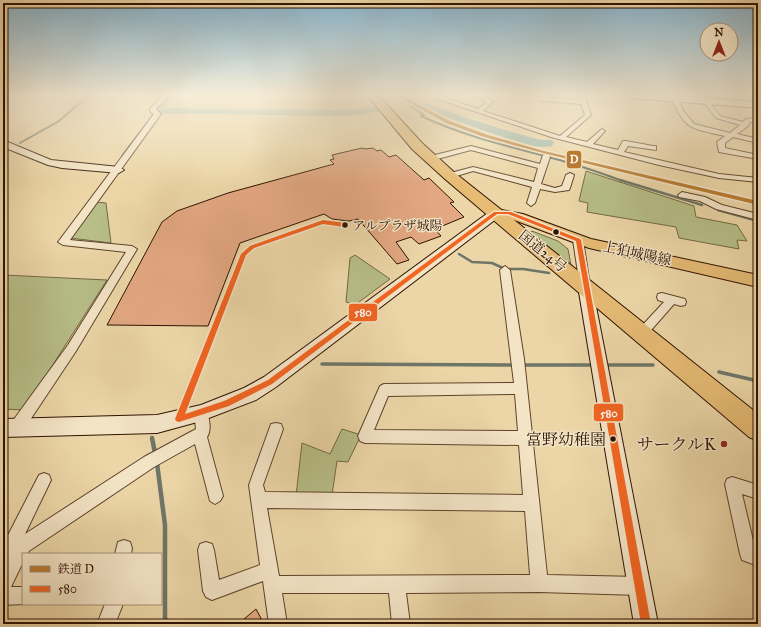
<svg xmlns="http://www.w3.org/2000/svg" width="761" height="627" viewBox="0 0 761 627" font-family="'IM FELL Great Primer','Noto Serif JP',serif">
  <rect width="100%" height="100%" fill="#ecd6a7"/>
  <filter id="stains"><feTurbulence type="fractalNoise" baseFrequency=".005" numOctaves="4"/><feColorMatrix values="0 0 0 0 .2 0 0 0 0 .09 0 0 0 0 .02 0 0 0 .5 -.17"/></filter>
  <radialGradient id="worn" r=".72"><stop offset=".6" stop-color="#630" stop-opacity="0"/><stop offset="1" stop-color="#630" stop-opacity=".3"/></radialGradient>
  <g fill="#b7be88" stroke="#726844">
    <polygon points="586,171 694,206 696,217 737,225 747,241 737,240 739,249 679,238 676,227 587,212 588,203 579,201"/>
    <polygon points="96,202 106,203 111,243 70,238"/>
    <polygon points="532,231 558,241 568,249 571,265 570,266 530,233"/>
    <polygon points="355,255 390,279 355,305 346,302 350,258"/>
    <polygon points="3,275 107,280 24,410 3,409"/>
    <polygon points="342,429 361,435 348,462 337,461 332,495 296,496 302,443 330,454"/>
  </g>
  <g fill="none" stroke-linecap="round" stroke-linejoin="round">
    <g stroke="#6e7668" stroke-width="2">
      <path d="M 410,106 L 424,115 L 421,116 C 470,139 522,149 573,164 C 590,169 606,175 623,181"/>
      <polyline points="20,143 59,121 89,95"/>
      <polyline points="3,152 8,149"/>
      <polyline points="122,156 156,111"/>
      <polyline points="3,168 5,173 3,174"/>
    </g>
    <g stroke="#6e7668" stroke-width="2.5">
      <polyline points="620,180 702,205"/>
      <polyline points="718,210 758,221"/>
      <polyline points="459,254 472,262 492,263 505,269 523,269 549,273"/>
    </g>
    <g stroke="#6e7668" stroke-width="3.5">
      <polyline points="322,364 514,365"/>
      <polyline points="522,365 590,365"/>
      <polyline points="606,365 653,365"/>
      <polyline points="719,372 758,381"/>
    </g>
    <g stroke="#6e7668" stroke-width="4.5">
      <polyline points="152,438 155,453"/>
      <polyline points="157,463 165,525 165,618 168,624"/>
    </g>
    <g fill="#99b8ac" fill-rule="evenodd">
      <polygon points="165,95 176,95 165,108 331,110 360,109 376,106 382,109 380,111 360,115 331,116 152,113 150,111 152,109"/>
      <path d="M 417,102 L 426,103 L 470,119 L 515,133 L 541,140 L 552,140 L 554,143 L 552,146 C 538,149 524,143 510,139 C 478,130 446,115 413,107 L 412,105 Z"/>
    </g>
  </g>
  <g fill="#e3a882" stroke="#2e1201">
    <polygon points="362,148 365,149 373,148 377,151 381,150 389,157 396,155 424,180 429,178 454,202 450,203 464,217 435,229 441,236 419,244 411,237 396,242 409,260 397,264 358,219 349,221 340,220 332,219 324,214 240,243 208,326 107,325 162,222 177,211 228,193 334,164 330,160 334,159 332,155"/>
    <polygon points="256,609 264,624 238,624"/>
  </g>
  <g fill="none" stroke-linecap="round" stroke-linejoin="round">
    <defs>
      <g id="street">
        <polygon points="163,95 170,95 156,109 161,114 70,240 132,246 137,249 76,351 22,432 17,433 12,432 10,427 12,422 68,345 126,252 63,245 58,242 154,114 151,113 150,109"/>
        <polygon points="426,95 436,95 478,109 487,102 471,95 481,95 494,101 483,111 560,136 585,115 581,104 542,101 540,100 538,95 544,95 545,97 580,100 578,95 584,95 591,115 566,137 587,142 602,129 605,131 593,144 618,150 623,141 626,141 653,146 656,146 656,150 628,146 624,152 719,174 758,178 758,182 719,178 659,165 551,137"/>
        <path d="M 673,98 L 677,98 L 684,112 L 694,124 L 730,133 L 740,125 L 716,118 L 703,101 L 706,99 L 708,100 L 720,116 L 743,122 L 746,119 L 758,118 L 758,122 L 750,122 L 748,126 L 737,134 L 758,139 L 758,143 L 733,137 L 725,143 L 725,148 L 758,155 L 758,159 L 719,152 L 717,142 L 725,136 C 693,128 686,132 672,99 Z"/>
        <polygon points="471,146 540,164 543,155 549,155 550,157 541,184 555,188 562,186 566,175 570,173 574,175 570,188 569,190 555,192 540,189 535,203 531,206 527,203 532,187 473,171 450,178 446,176 447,174 473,167 534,182 538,168 471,150 430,161 426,159 427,157"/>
        <polygon points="682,192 705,197 722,205 758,214 758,220 716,209 700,201 679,197 678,195"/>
        <polygon points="578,237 583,240 590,286 589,289 581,289 580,286 573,240"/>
        <path d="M 505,266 L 510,270 L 524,359 L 547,575 L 639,577 L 645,580 L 648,586 L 645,592 L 639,595 L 539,592 L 406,593 L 410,624 L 392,624 L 389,593 L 282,593 L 287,624 L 269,624 L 263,581 L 212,600 L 206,597 L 203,591 L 198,550 L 200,544 L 206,542 L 212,544 L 214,550 L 219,580 L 260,565 L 249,485 L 271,424 L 276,423 L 281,424 L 283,429 L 263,485 L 265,492 L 523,495 L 519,445 L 365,443 L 360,441 L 358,436 L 380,386 L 384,384 L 514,383 L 500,270 ZM 515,394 L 518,431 L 374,430 L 388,396 ZM 267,508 L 525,511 L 530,575 L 279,576 Z"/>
        <polygon points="662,293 685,299 686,302 685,305 681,306 674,304 646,336 642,338 638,336 636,333 638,330 664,302 658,300 657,297 658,294"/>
        <path d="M 201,407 L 206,409 C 209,416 212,430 207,437 L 223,496 L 220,501 L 215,504 L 210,501 L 195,444 L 154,467 L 29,551 L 27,554 L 23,554 L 23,562 L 11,587 L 23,587 L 23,604 L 25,604 L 3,605 L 3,545 L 39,475 L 44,473 L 49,475 L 51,480 L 25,534 L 144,457 L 196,429 L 194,413 L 196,409 Z"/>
        <polygon points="732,477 758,485 758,499 742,494 755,549 758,550 758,566 742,560 740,554 725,484 727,479"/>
        <polygon points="124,540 130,542 132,548 131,554 115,554 118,542"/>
        <polygon points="105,604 123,604 115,624 97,624"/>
      </g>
      <g id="secondary">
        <polygon points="626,95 666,95 758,102 758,108 630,98"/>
        <polygon points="3,140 51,160 119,167 124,170 119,173 62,168 48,165 3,147"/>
        <polygon points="496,209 500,210 502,213 500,216 276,387 256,400 201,421 157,433 3,437 3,419 157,415 201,405 244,388 264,377 492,210"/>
        <polygon points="585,281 590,282 592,286 658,624 634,624 578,286 580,282"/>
      </g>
      <polygon id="primary" points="496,209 523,214 591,239 758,275 758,287 589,248 514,220 491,216 489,213 491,210"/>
      <polygon id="highway" points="367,95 378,95 422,143 455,173 758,414 758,441 749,437 445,179 412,149"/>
    </defs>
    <use href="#street" stroke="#5e432a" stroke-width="2"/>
    <use href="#secondary" stroke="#2e1201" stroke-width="2"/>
    <use href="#primary" stroke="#2e1201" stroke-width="2"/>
    <use href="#highway" stroke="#2e1201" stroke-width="2"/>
    <use href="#street" fill="#f3e4c6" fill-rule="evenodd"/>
    <use href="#secondary" fill="#f3e4c6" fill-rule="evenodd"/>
    <use href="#primary" fill="#e6bb74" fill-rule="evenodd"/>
    <use href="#highway" fill="#e6bb74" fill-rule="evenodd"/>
    <defs>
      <polygon id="bus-1" points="494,212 511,212 580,239 581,240 651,624 641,624 576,241 508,214 497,214 272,384 229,406 179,422 176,421 175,419 241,254 250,246 323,220 345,223 347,225 345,227 323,224 254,248 246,255 185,414 224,401 268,380"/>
    </defs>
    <use href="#bus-1" stroke="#f3e4c6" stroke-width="3"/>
    <use href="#bus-1" fill="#f26522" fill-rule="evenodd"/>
    <defs>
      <polygon id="rail-1" points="395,95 401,95 450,121 488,135 544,151 758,201 758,205 543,153 484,137 446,123"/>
    </defs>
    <use href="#rail-1" stroke="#f3e4c6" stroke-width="3"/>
    <use href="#rail-1" fill="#ba7c31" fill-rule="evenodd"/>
  </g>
  <linearGradient id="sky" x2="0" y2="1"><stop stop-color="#88b6d0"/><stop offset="0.52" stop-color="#f6edd7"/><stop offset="1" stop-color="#f6edd7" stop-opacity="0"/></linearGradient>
  <rect width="761" height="183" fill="url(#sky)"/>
  <g fill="#2e1201" stroke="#f3e4c6" stroke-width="1.5">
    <circle cx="345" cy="225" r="3.5"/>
    <circle cx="556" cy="232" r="3.5"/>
    <circle cx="613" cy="439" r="3.5"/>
  </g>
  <circle fill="#8f2418" stroke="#f3e4c6" stroke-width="1.5" cx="724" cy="444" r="4"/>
  <g text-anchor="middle" stroke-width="3" stroke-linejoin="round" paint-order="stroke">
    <g font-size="13" fill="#2e1201" stroke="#f3e4c6" text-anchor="start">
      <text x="352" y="230">アルプラザ城陽</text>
    </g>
    <g font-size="14" fill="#2e1201" stroke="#f3e4c6">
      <text transform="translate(543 251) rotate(39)" y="5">国道24号</text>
      <text transform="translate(637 253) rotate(12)" y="5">上狛城陽線</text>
    </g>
    <g font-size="16" fill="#2e1201" stroke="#f3e4c6" text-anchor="end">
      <text x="606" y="445">富野幼稚園</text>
    </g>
    <g font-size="17" fill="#2e1201" stroke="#f3e4c6" text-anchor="end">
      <text x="716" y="450">サークルK</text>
    </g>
  </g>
  <g stroke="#f3e4c6" stroke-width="1.5">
    <rect x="566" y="150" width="16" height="19" rx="4" fill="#ba7c31"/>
    <rect x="348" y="303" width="30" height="19" rx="4" fill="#f26522"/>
    <rect x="593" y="403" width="31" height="19" rx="4" fill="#f26522"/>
  </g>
  <g font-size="11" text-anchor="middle" font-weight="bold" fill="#fff">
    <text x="574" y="163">D</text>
    <text x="363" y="316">580</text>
    <text x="609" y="417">580</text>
  </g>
  <rect width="761" height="627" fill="none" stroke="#ecd6a7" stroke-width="16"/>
  <rect x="4" y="4" width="753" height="619" fill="none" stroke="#2e1201" stroke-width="2"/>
  <rect x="8" y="8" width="745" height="611" fill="none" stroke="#2e1201"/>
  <rect x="22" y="553" width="140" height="52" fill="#f3e4c6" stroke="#a49077"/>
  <rect x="30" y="566" width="20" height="6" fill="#ba7c31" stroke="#a49077"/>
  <text x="58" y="573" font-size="12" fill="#2e1201">鉄道 D</text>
  <rect x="30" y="586" width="20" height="6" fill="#f26522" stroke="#a49077"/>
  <text x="58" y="593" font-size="12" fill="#2e1201">580</text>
  <g transform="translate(719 42)"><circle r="19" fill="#f3e4c6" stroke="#a49077"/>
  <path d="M0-3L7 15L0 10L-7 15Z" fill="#8f2418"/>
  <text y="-6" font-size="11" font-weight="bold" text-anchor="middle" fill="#2e1201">N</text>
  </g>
  <rect width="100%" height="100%" filter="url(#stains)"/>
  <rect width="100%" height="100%" fill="url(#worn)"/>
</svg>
